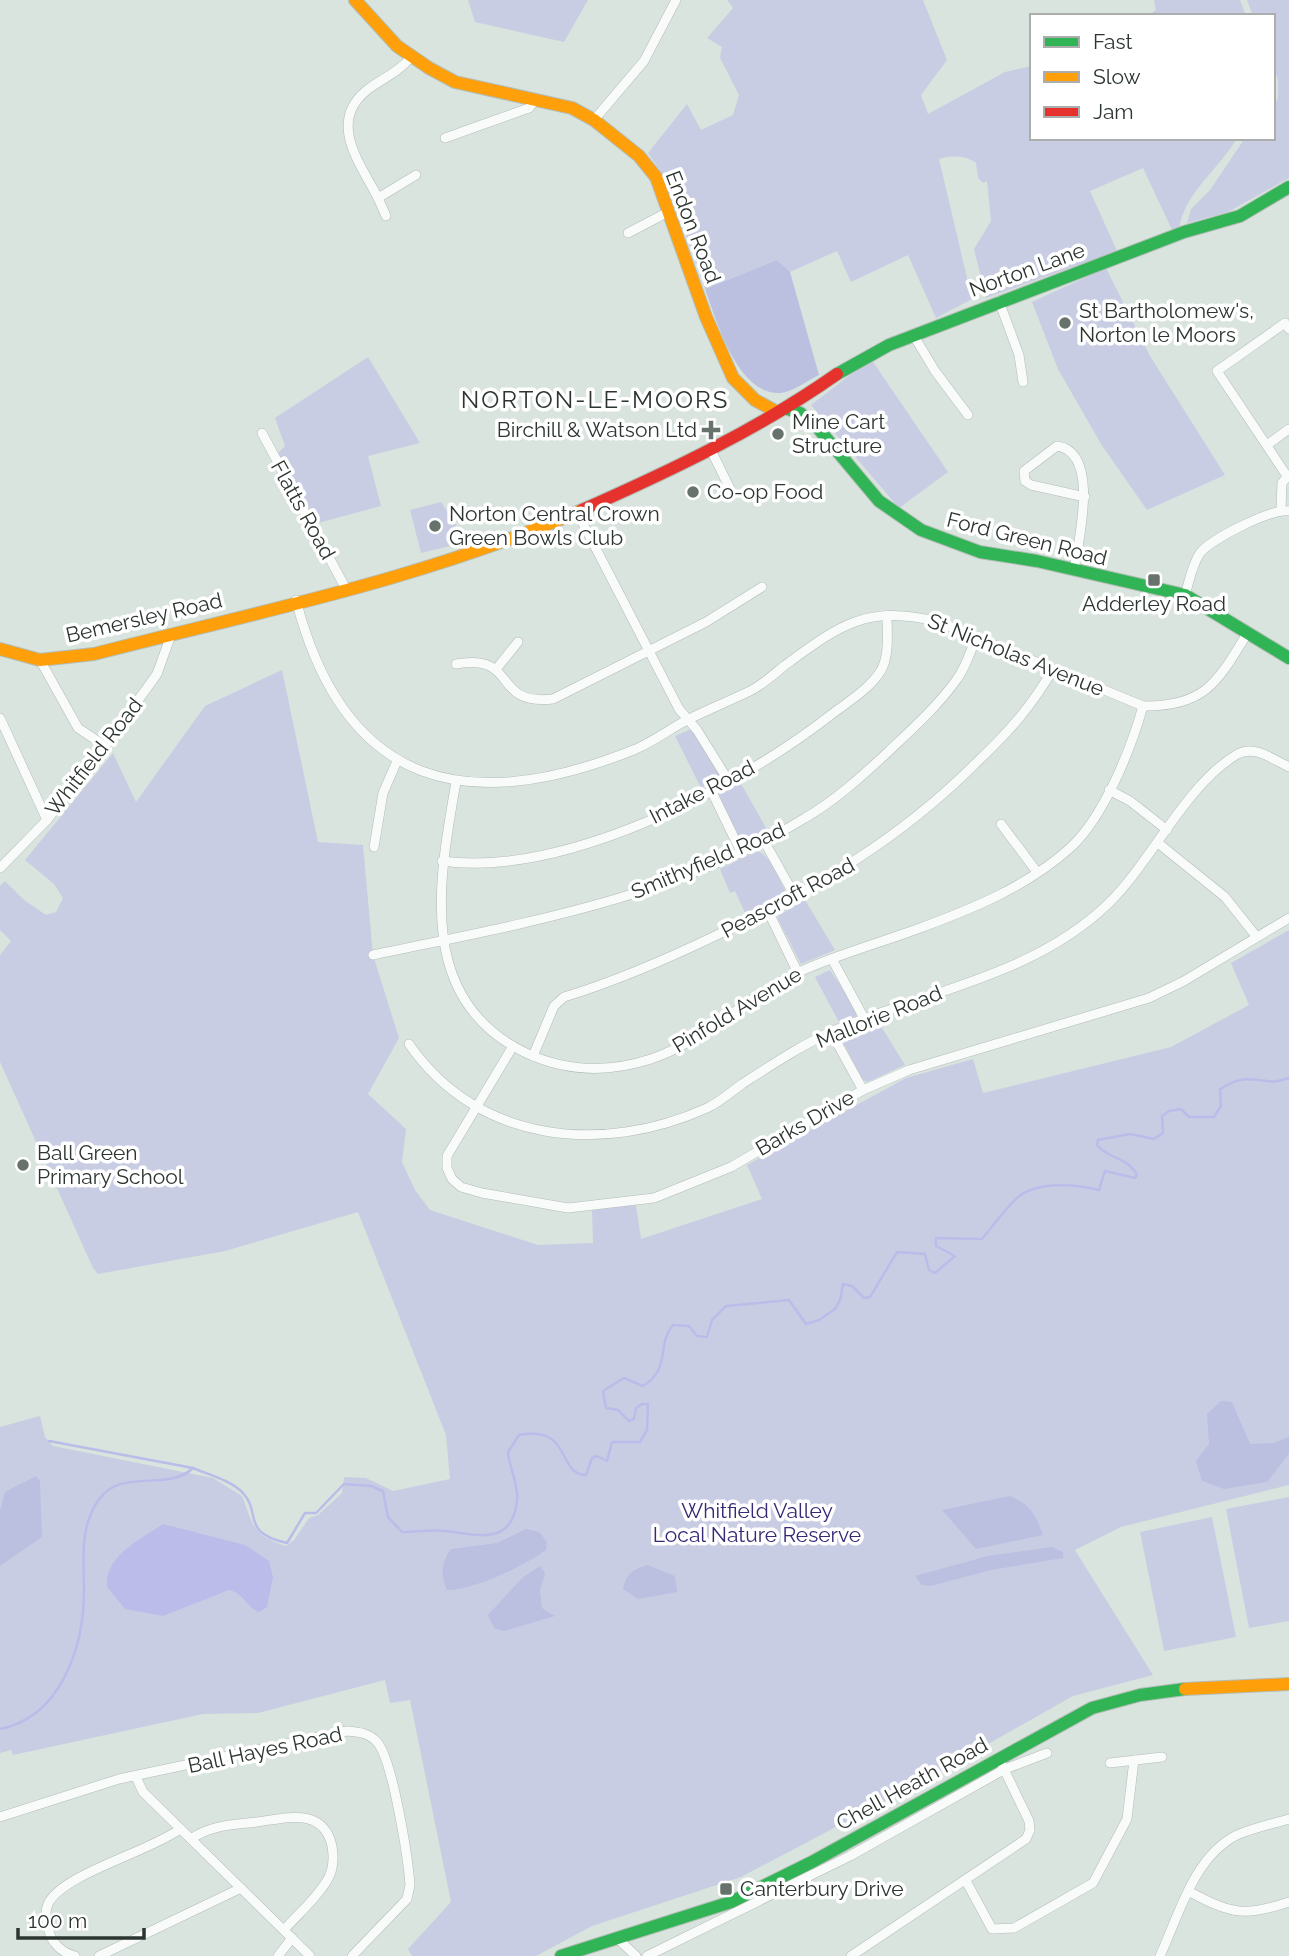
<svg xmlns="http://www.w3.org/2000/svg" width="1289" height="1956" viewBox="0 0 1289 1956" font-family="Raleway,sans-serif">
  <rect width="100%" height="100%" fill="#d8e4dd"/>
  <g fill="#c9cde4">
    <polygon points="468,0 588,0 564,42 475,22"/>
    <path d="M 727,0 L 923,0 L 947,60 L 921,95 L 928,114 L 1005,72 L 1032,66 L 1032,138 L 1237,138 C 1219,170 1184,192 1179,230 L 1173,232 L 1143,168 L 1090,191 L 1117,251 L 986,298 L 974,249 L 991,221 L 987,181 L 983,183 L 978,178 L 976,163 C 964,155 952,155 939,159 L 972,299 L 936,318 L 908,255 L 851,282 L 837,251 L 790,272 L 777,260 L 705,289 L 665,178 L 648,153 L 687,104 L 701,130 L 733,115 L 739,95 L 720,58 L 722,47 L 707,38 L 733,8 Z"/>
    <polygon points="1154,0 1240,0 1246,16 1147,16 1156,10"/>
    <polygon points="1247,0 1289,0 1289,178 1228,212 1187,223 1191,209 1210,190 1245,138 1273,138 1273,107 1278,98 1278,80 1273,66 1273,16 1253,16"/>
    <polygon points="1106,268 1150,356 1225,475 1147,510 1101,444 1058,369 1032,302"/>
    <polygon points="368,357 420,443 368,456 381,506 318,523 278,453 285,446 275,418"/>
    <polygon points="871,359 948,472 899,508 811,405"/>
    <polygon points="441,502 467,542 421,553 410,510"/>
    <path d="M 282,670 L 318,842 L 363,845 L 373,955 L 399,1038 L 368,1094 L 406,1129 L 402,1162 L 415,1190 L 430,1210 L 538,1245 L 593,1243 L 592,1210 L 636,1205 L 641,1239 L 762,1199 L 747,1165 L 906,1078 L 973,1059 L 983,1093 L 1171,1047 L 1249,1005 L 1231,963 L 1289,930 L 1289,1485 L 1121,1527 L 1075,1550 L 1153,1675 L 1073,1696 L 921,1782 L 741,1877 L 592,1926 L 536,1956 L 412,1956 L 408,1949 L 451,1902 L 410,1700 L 390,1703 L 385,1680 L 258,1713 L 203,1714 L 13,1755 L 11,1750 L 0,1753 L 0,1427 L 40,1416 L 45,1437 L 53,1446 L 213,1478 L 242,1496 C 254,1526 251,1534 286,1546 L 294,1540 L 309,1518 L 318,1515 L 342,1493 L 344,1477 L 366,1478 L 393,1491 L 450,1479 L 446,1435 L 358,1212 L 225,1251 L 98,1274 L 93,1268 L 0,1062 L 0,955 L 11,941 L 0,930 L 0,886 L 5,881 L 24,900 L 46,915 L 56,912 L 63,898 L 54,884 L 25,860 L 113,753 L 136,802 L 205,706 Z"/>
    <polygon points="689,730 694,730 720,775 718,779 701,788 675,736"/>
    <polygon points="740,782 769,833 746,845 741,844 719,795"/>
    <path d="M 757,851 C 771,855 778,878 785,890 L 782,899 L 747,917 L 735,891 L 730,893 L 720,869 Z"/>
    <polygon points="805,900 835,950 801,964 778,919 779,915"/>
    <polygon points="830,970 856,1009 856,1017 839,1022 815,977"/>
    <polygon points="879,1023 905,1065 867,1082 862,1079 843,1042 844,1036"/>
    <polygon points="1289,1497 1289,1621 1249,1628 1226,1509"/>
    <polygon points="1212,1517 1236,1637 1164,1651 1140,1532"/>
  </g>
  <g fill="#bbbfe0">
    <path d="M 777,260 L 790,272 L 819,375 C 808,380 793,392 780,393 C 737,395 716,319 705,289 Z"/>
    <polygon points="1221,1401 1232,1402 1250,1444 1274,1443 1289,1437 1289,1454 1267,1482 1224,1489 1202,1481 1196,1461 1209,1444 1207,1414"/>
    <polygon points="36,1476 40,1481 42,1537 0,1566 0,1511 5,1492"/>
    <path d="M 1010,1496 C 1030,1504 1036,1515 1043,1535 L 976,1549 L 942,1510 Z"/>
    <path d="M 526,1529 L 539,1532 L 547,1542 L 546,1550 C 524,1566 474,1590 447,1590 C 440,1574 441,1563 451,1549 L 497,1543 Z"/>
    <polygon points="1052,1547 1063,1552 1063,1558 991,1570 931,1586 922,1585 915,1576 988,1556"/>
    <path d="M 648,1565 L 675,1576 L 677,1592 L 638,1599 L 623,1589 C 626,1573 634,1569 648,1565 Z"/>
    <polygon points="540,1566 545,1573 540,1591 542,1608 555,1616 504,1631 494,1628 488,1615 522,1578"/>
  </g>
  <path fill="#bbbce9" d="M 163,1524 L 245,1545 L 269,1561 L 273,1577 L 267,1607 L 259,1612 C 246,1607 244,1593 229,1590 L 163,1616 L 125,1609 L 107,1587 C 104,1556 141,1539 163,1524 Z"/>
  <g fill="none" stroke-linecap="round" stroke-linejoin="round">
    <g stroke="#bbbce9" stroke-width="2.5">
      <polyline points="49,1441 193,1468"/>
      <path d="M 0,1729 C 61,1717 84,1647 84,1590 C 84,1558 79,1526 100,1498 C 123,1468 169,1492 193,1468 C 210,1475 230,1480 243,1493 C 262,1514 240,1532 287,1543 L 305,1513 L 316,1513 L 344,1484 L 371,1486 L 383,1491 L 388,1517 L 402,1532 C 416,1532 432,1529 446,1531 C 478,1535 512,1546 517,1501 C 519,1485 509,1468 508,1452 L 519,1435 C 573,1425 556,1474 586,1475 L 592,1458 L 597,1456 L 607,1461 L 612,1442 L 640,1442 L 647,1430 L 648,1404 L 642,1404 L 636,1408 L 634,1419 L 629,1421 L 618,1410 L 606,1408 L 603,1391 L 624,1378 L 643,1386 C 672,1368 656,1344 673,1325 L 689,1326 L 697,1336 L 707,1337 L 712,1320 L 726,1306 L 789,1300 L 806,1324 L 819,1320 L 835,1309 L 840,1300 L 843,1284 L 852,1286 L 864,1298 L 870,1297 L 897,1252 L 925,1254 L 929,1270 L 935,1273 L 955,1256 L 936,1246 L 936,1238 L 982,1239 C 993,1226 1005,1209 1018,1197 C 1038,1181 1076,1184 1099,1190 L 1105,1171 L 1135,1178 L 1137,1175 C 1128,1157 1108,1159 1097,1145 L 1098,1140 L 1130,1134 L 1154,1139 L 1163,1133 L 1162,1116 L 1169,1111 L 1181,1109 L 1189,1117 L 1214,1117 L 1221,1106 L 1220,1089 C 1253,1068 1262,1089 1289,1078"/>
    </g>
    <defs>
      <g id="street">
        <path d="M 411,57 C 399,72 383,78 367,90 C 327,122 360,163 378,198 L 416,175"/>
        <polyline points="594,120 644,61 676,0"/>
        <polyline points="445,138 529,108 535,100"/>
        <polyline points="378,198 386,216"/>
        <polyline points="628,233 670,211"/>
        <polyline points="999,301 1019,355 1023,382"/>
        <polyline points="914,336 935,371 968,415"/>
        <polyline points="262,433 345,587"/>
        <polyline points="1267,445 1289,429"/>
        <polyline points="711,450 731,491"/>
        <polyline points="1287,476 1217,371 1285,323 1289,329"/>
        <polyline points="1281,509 1282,483 1289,475"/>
        <polyline points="577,512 679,709 697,730 728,780"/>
        <path d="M 1074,570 C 1078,543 1101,452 1057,446 L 1024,471 L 1025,481 L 1031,485 L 1085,497"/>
        <path d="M 1185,595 C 1189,582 1192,565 1200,553 C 1211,539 1272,508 1289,511"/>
        <path d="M 296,600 C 345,789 468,817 636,749 C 654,741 670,729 687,720 C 707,710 729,701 750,691 C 762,685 773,675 784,666 C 840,625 866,604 939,622 L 1143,706 C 1206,707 1218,681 1248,632"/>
        <polyline points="40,660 78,728 105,746"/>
        <path d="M 456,664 C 520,653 490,706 553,699 L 706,622 L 762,587"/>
        <polyline points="497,668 518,642"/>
        <polyline points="0,718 47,820"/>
        <path d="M 456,782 C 439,879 415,1000 526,1053 C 567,1072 608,1073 651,1059 C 705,1041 747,996 799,972 C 838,954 880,943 920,928 C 972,909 1028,886 1070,848 C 1104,817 1131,749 1143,706"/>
        <polyline points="711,790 741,852"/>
        <polyline points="1109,790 1130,801 1167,830"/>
        <polyline points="1001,824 1037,872"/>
        <polyline points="764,841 796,898"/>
        <polyline points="1158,843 1225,897 1256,936"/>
        <polyline points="374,847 383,793 397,761"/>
        <path d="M 442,861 C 563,878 738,788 832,714 C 848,702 869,689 880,672 C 890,657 887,632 887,615"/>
        <polyline points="0,868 47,820 105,746 157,674 171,635"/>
        <polyline points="768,911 798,973"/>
        <path d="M 373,955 C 520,924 675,898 805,818 C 836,800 862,776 888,752 C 912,729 938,706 957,679 C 966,667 971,649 977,636"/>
        <polyline points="832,959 865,1020"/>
        <polyline points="831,1032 863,1090"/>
        <path d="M 409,1044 C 478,1144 603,1155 707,1108 C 720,1102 731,1092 742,1084 C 770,1066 803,1044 833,1031 C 926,991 1034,976 1109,903 C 1151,862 1186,785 1236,755 C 1254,744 1272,759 1289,767"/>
        <polyline points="513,1046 447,1156 447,1168 452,1179 461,1187 482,1193 568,1208 654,1198 731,1167 863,1090 909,1070 1149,998 1184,981 1289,918"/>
        <path d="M 533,1056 L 554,1006 L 564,997 C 617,981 667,959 717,935 C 815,889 899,840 976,763 C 1007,734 1032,706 1053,669"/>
        <polyline points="1110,1763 1162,1757"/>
        <polyline points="136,1777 143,1792 310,1956"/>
        <path d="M 0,1817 L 119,1779 L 347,1731 C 359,1732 369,1733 377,1742 C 393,1760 408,1859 410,1885 L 407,1899 L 352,1956"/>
        <path d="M 191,1839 C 210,1825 233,1825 257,1822 C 287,1818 323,1807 332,1846 C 334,1857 334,1866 329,1877 C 319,1896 298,1914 284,1930"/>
        <polyline points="966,1881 992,1929 1014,1928 1093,1883 1127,1819 1134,1760"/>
        <path d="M 1190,1892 C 1231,1914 1245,1917 1289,1902"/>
        <polyline points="618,1939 636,1956"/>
        <path d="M 75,1956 C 63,1953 52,1944 49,1931 C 47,1923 44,1913 48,1904 C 62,1874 149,1852 180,1829"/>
        <polyline points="99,1956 241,1888"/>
        <polyline points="278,1956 292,1938"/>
        <polyline points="647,1956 850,1856 1005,1769 1047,1753"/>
        <polyline points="851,1956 1026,1839 1030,1830 1029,1821 1002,1765"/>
        <path d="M 1160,1956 C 1179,1915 1194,1856 1237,1835 C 1253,1828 1272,1824 1289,1819"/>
      </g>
      <g id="fast">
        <polyline points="837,374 889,345 1184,232 1240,216 1289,187"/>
        <polyline points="788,409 800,413 817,427 879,501 921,530 980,552 1037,561 1185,595 1289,658"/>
        <polyline points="561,1956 731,1902 812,1862 1092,1708 1140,1695 1185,1689"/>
      </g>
      <g id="slow">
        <polyline points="355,0 397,46 429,68 455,82 572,108 594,120 639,156 656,177 706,317 733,378 755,400 777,412"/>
        <path d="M 0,649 L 40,660 L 94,654 C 258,612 427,578 582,510"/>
        <polyline points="1185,1689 1289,1684"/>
      </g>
      <path id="jam" d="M 582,510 C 670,471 759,429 837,374"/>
    </defs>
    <use href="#street" stroke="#b3bcb6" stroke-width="10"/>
    <use href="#fast" stroke="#b3bcb6" stroke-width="14"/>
    <use href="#slow" stroke="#b3bcb6" stroke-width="14"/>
    <use href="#jam" stroke="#b3bcb6" stroke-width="14"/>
    <use href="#street" stroke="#f9fbfa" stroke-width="9"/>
    <use href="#fast" stroke="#30b455" stroke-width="12"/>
    <use href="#slow" stroke="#ff9f0a" stroke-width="12"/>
    <use href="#jam" stroke="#e5322d" stroke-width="12"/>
  </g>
  <g fill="#68726d" stroke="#fff" stroke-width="2.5">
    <circle cx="1065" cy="323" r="7"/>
    <path d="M707.5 419.5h7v7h7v7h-7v7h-7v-7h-7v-7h7z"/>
    <circle cx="778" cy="434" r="7"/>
    <circle cx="693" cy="492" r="7"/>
    <circle cx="435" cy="526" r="7"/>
    <rect x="1147" y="573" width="14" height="14" rx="3.5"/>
    <circle cx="23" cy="1165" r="7"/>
    <rect x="719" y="1882" width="14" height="14" rx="3.5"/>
  </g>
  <g text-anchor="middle" stroke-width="7" stroke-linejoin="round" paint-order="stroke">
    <g font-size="21" fill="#2c3530" stroke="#fff">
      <text transform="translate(693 227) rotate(69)" y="7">Endon Road</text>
      <text transform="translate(1027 270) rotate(-20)" y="7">Norton Lane</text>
      <text transform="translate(303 510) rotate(61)" y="7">Flatts Road</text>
      <text transform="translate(1027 539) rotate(14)" y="7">Ford Green Road</text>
      <text transform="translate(144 618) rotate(-13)" y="7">Bemersley Road</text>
      <text transform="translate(1016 655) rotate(22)" y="7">St Nicholas Avenue</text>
      <text transform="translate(94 757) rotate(-52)" y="7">Whitfield Road</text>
      <text transform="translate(702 792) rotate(-27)" y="7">Intake Road</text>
      <text transform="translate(708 861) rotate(-23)" y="7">Smithyfield Road</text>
      <text transform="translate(788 898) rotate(-28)" y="7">Peascroft Road</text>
      <text transform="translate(737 1010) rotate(-31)" y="7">Pinfold Avenue</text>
      <text transform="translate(879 1017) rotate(-22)" y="7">Mallorie Road</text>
      <text transform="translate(805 1123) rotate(-30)" y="7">Barks Drive</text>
      <text transform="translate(265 1750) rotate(-12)" y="7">Ball Hayes Road</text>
      <text transform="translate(912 1784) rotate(-29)" y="7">Chell Heath Road</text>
    </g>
    <g font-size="21" fill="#2c3530" stroke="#fff" text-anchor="start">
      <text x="1079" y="318">St Bartholomew's,<tspan x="1079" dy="24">Norton le Moors</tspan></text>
      <text x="792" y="429">Mine Cart<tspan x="792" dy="24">Structure</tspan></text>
      <text x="697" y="437" text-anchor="end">Birchill &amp; Watson Ltd</text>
      <text x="707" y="499">Co-op Food</text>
      <text x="449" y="521">Norton Central Crown<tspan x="449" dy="24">Green Bowls Club</tspan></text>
      <text x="1154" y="611" text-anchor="middle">Adderley Road</text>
      <text x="37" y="1160">Ball Green<tspan x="37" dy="24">Primary School</tspan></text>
      <text x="740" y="1896">Canterbury Drive</text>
    </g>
    <g font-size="21" fill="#362975" stroke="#fff">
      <text x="757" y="1518">Whitfield Valley<tspan x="757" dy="24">Local Nature Reserve</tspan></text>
    </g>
    <g font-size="24" letter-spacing="2" fill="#2c3530" stroke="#fff">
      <text x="595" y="408">NORTON-LE-MOORS</text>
    </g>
  </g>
  <rect x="1030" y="14" width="245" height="126" fill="#ffffff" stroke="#abaeac" stroke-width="2"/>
  <rect x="1044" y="37" width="35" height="10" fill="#30b455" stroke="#abaeac" stroke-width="2"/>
  <text x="1093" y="49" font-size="21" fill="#2c3530">Fast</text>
  <rect x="1044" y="72" width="35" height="10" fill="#ff9f0a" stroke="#abaeac" stroke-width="2"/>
  <text x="1093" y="84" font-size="21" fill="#2c3530">Slow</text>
  <rect x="1044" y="107" width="35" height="10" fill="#e5322d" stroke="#abaeac" stroke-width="2"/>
  <text x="1093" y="119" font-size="21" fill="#2c3530">Jam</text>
  <path d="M18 1928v10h126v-10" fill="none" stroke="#2c3530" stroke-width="3.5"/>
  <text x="28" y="1928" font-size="21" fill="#2c3530" stroke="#ffffff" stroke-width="5" paint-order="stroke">100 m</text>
</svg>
